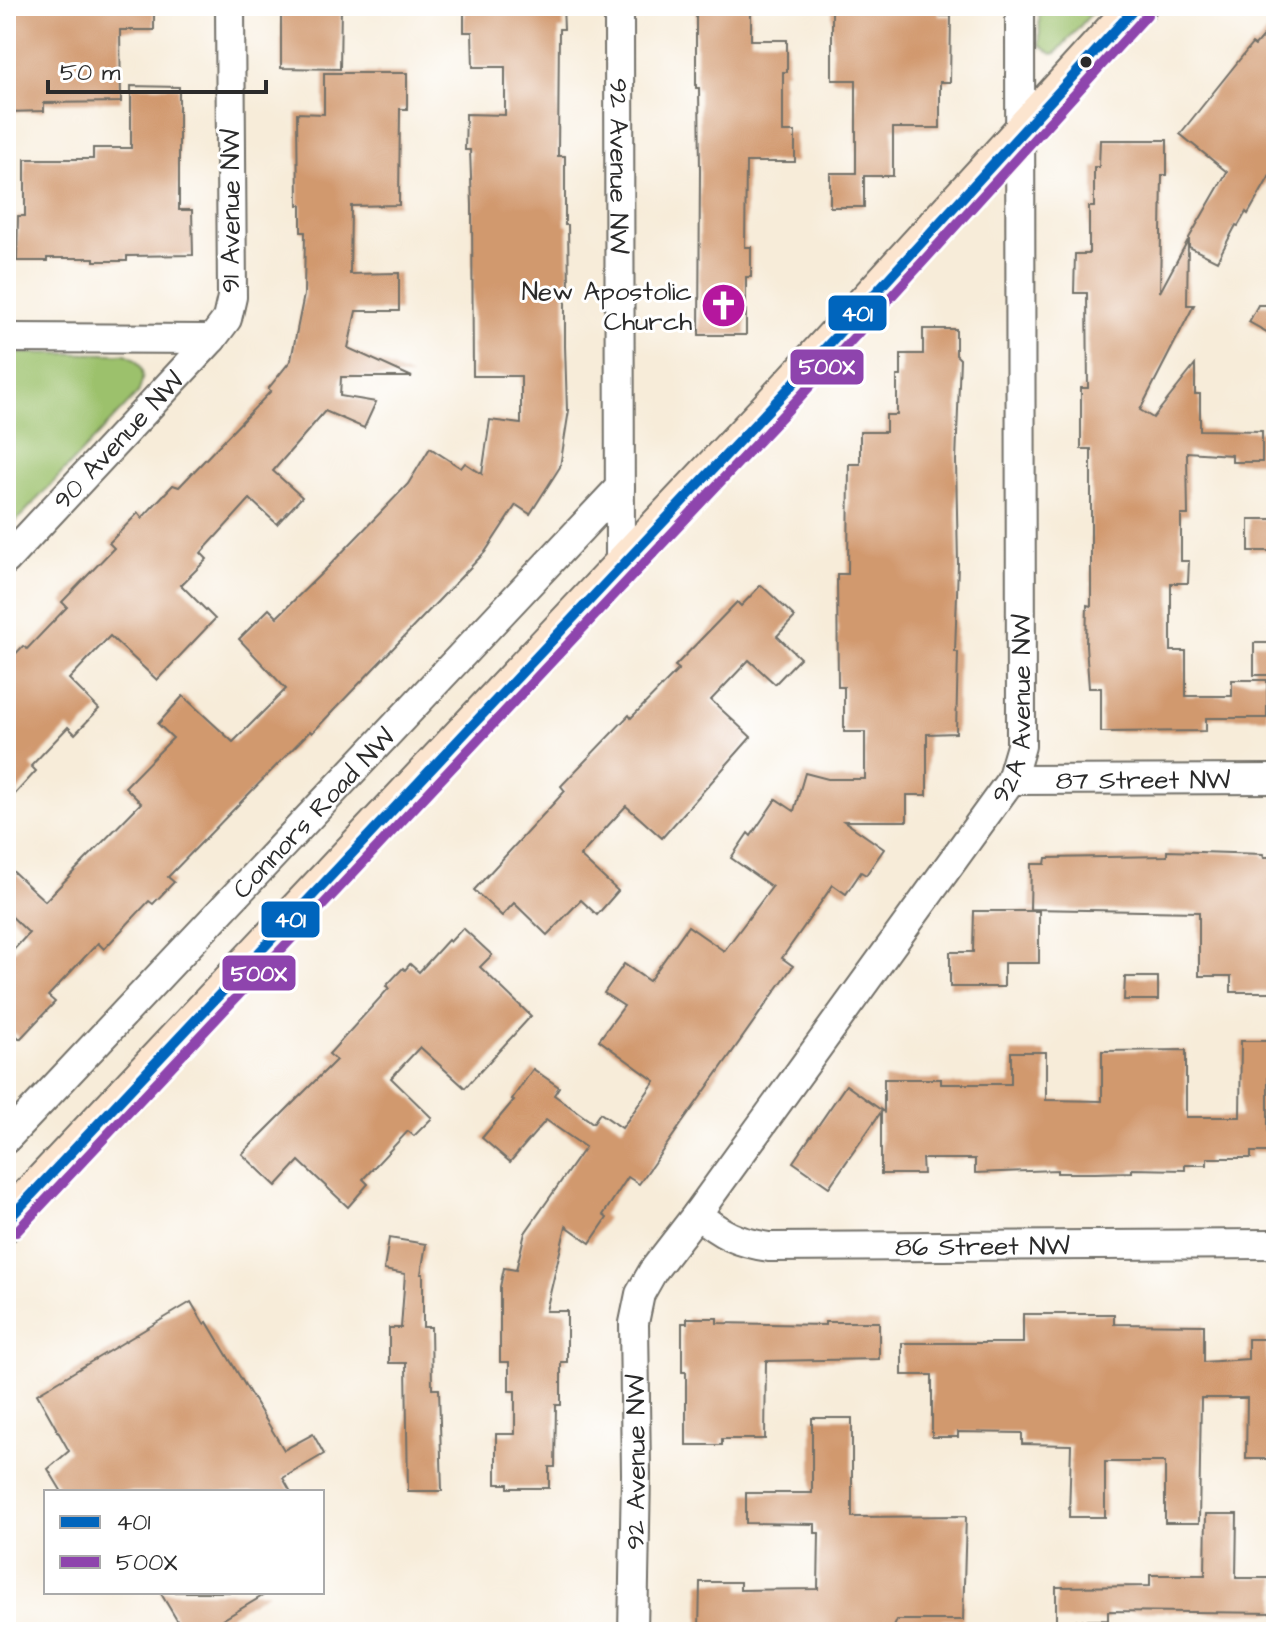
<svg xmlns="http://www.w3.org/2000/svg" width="1282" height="1638" viewBox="0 0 1282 1638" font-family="'Architects Daughter',sans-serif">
  <rect width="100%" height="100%" fill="#fff"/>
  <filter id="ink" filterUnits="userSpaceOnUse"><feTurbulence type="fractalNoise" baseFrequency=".0125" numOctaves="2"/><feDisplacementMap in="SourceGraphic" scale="16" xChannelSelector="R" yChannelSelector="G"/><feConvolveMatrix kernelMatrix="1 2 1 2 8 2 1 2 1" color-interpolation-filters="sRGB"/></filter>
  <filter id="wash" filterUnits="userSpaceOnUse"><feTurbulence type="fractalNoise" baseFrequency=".006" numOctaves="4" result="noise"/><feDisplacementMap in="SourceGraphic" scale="32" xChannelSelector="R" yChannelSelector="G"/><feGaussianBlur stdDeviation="1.8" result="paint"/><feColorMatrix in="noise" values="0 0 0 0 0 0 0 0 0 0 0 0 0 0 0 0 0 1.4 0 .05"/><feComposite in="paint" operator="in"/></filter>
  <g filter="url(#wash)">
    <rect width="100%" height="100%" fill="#f7ecd9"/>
    <g fill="#9cc16c" stroke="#64764c" stroke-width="2">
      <polygon points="1039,6 1098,6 1056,53 1052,54 1040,45"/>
      <path d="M 6,353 L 126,354 C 144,363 146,375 138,393 L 6,532 Z"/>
    </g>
    <g id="blocks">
      <g fill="#d1996e">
        <polygon points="6,6 154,6 154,30 120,30 121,102 44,103 44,111 6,112"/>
        <polygon points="281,6 341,6 340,69 281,68"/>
        <polygon points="504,6 563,6 564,29 559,29 558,156 565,156 565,225 568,225 569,289 565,289 565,346 567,410 569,410 560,467 530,514 516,505 485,552 312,733 310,731 168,877 174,882 153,904 149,901 104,949 98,943 48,996 55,1002 20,1039 6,1026 6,958 29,933 6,911 6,865 45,901 141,803 125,787 173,738 158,724 183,696 233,742 286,689 239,639 269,609 277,617 327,568 408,484 430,448 461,468 465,463 482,474 490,420 521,424 521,376 473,376 472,205 470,150 465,150 466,114 505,115 505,67 473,67 472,32 464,32 464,8"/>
        <polygon points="696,6 751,6 751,40 787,40 787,72 783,72 783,132 795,132 795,162 746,162 745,247 751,247 751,277 746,277 746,335 699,335 700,171 699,88 696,88"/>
        <polygon points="832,6 939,6 939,16 951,16 950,82 940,82 940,128 893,128 893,176 864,176 864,207 830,207 830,173 856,173 856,80 832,80"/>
        <polygon points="1276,21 1276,165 1248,214 1246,212 1238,226 1236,225 1217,261 1189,247 1189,238 1227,172 1180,134 1252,44 1255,46"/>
        <polygon points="324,73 407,73 407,109 400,109 399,205 351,206 350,274 399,273 399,311 356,311 348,348 412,377 341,377 340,396 376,402 364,428 325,411 273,471 302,497 277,524 250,499 201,553 207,559 181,585 215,619 157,680 110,636 69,679 99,709 75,734 68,727 31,766 36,771 6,804 6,664 23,646 27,649 67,607 62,602 114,548 109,543 138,513 142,518 173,485 179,487 271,391 268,389 291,360 304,295 305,232 301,232 301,205 298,205 297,113 324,114"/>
        <polygon points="131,86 179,87 179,210 192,210 193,255 127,256 127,261 94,261 94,258 47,258 47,261 17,261 18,216 25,216 25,159 93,159 93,148 131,148"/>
        <polygon points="1100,140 1167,140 1167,175 1162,175 1160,292 1188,240 1187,305 1194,305 1140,410 1153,418 1195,365 1195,394 1200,394 1200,430 1262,431 1262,462 1232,462 1232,455 1187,452 1188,515 1181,515 1181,561 1189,561 1188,583 1171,583 1171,651 1186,651 1186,696 1232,696 1232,680 1267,680 1267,718 1206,718 1206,731 1101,732 1101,688 1089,688 1086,645 1087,605 1091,606 1091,449 1081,449 1081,388 1088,388 1087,293 1074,293 1075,254 1089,254 1089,207 1094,207 1094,167 1099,167"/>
        <polygon points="1258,305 1276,305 1276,337 1249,322"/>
        <polygon points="923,329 956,329 956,355 960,359 956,461 958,564 955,652 958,652 956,733 927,734 927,795 907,795 907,821 844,821 884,849 866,875 861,872 846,894 833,885 782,958 793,966 639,1184 628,1177 603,1215 607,1218 590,1243 566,1226 546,1311 567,1311 567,1362 561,1362 561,1405 556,1405 555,1467 549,1467 549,1488 508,1488 508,1484 496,1484 496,1434 515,1434 515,1391 509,1391 509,1362 500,1362 500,1287 504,1268 516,1270 525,1233 585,1147 546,1120 510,1162 482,1138 514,1100 512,1099 533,1069 559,1087 554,1095 593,1123 600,1113 622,1128 655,1081 599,1040 624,1006 604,993 624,964 649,981 688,926 724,951 772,887 731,858 748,833 751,836 776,799 794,811 805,773 828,779 865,779 865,732 844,732 844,687 838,687 837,574 848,574 849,464 860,464 860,432 886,432 886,415 897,415 897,376 901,376 901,354 923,354"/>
        <rect x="1249" y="519" width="27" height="32"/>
        <polygon points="761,585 795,617 777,636 800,658 775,684 749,660 711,700 751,737 662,838 626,806 580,856 618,891 597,915 581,900 547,935 514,903 502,916 474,890 565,791 561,786 629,715 631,718 679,669 675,666 737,602 741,606"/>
        <rect x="1254" y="643" width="22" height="32"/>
        <polygon points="1167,851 1263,854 1264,857 1276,857 1276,992 1231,992 1231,976 1199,976 1199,912 1030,909 1031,864 1045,864 1046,858 1167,856"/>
        <polygon points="974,911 1039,911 1039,963 1004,963 1004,987 950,987 950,952 973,952"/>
        <polygon points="463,928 492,955 480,967 531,1016 465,1088 420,1047 391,1078 432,1118 414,1136 408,1131 363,1179 368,1184 348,1207 299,1161 276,1186 242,1154 336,1060 329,1054 389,988 386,986 403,968 405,970 410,964 419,972 448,940 450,942"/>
        <polygon points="1125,977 1158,977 1158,1000 1124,1000"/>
        <polygon points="1241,1041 1272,1041 1271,1078 1268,1078 1268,1152 1251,1152 1251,1158 1207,1158 1207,1165 1185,1165 1185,1170 1132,1169 1132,1172 1095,1173 1057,1173 1057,1170 975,1173 975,1159 922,1159 923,1174 881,1174 881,1112 829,1187 793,1162 846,1085 884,1112 884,1079 941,1079 941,1084 1011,1084 1011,1052 1046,1052 1046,1100 1102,1101 1102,1051 1186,1050 1186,1117 1240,1117"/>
        <polygon points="389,1238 426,1244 421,1274 423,1274 423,1327 431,1327 432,1389 439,1389 442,1491 408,1491 406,1363 389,1363 389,1328 401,1328 405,1274 384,1270"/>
        <polygon points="191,1302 204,1324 207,1322 284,1450 313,1434 324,1454 283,1478 291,1492 62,1492 48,1469 69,1451 37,1394"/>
        <polygon points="1023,1314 1114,1314 1114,1324 1204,1325 1204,1362 1248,1359 1248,1339 1266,1339 1271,1425 1276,1426 1276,1459 1246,1459 1247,1398 1201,1398 1199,1523 1165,1523 1165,1462 1105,1462 1105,1517 1069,1517 1071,1445 1022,1444 1022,1433 958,1432 958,1437 932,1437 932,1375 902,1375 902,1343 1023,1343"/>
        <polygon points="687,1318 717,1318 717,1323 825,1325 825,1322 879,1322 879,1359 766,1361 765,1439 722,1439 722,1445 686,1445 686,1372 682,1372 682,1323 687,1323"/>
        <polygon points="812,1418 852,1418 852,1517 966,1516 963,1620 897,1620 893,1629 880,1631 699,1632 700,1582 740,1582 740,1590 818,1589 819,1533 815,1533 815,1524 746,1523 746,1493 812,1493"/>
        <polygon points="1206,1514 1237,1514 1236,1578 1276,1578 1276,1613 1108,1611 1108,1620 1056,1621 1056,1587 1150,1586 1150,1575 1205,1575"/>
        <polygon points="160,1592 269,1592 202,1632 184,1632"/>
      </g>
    </g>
  </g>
  <g filter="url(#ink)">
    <use href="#blocks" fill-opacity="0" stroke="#726f68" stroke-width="2"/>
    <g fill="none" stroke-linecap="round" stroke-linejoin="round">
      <defs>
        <g id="minor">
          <path id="s1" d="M 619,6 L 620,568"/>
          <polyline points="6,338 212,339"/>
          <path id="s2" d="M 6,560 L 212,339 L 227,319 L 232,297 L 230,6"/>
          <path id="s3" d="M 1011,780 L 1276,779"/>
          <path id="s4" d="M 6,1139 L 620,487"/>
          <path id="s5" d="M 697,1214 C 722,1235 737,1242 769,1247 L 1276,1244"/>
          <path id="s6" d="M 633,1632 L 636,1474 L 634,1323 L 640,1294 L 653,1271 L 697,1214 L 1011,780 L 1021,746 L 1020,6"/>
        </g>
        <polyline id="secondary" points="6,1222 788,389 1137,6"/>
      </defs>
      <use href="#minor" stroke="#726f68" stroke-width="32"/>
      <use href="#secondary" stroke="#726f68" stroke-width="42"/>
      <use href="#minor" stroke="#fff" stroke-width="28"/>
      <use href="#secondary" stroke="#fce5cf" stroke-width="38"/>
      <defs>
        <polyline id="bus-1" points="6,1222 788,389 1137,6"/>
        <polyline id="bus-2" points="16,1232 798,399 1147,15"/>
      </defs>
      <use href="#bus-1" stroke="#fff" stroke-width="16"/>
      <use href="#bus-2" stroke="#fff" stroke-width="16"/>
      <use href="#bus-1" stroke="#0065bd" stroke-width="10"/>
      <use href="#bus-2" stroke="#8e44ad" stroke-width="10"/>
    </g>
  </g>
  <defs>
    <symbol id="church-disc" viewBox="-11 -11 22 22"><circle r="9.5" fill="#b5179e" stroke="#fff"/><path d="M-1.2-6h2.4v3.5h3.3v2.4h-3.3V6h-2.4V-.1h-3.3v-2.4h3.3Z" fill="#fff"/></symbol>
  </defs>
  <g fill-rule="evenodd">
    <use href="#church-disc" x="698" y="280" width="51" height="51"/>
  </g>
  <circle fill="#2b2b2b" stroke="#fff" stroke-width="3" cx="1086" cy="62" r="7"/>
  <g text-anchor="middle" stroke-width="6" stroke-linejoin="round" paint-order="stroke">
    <g font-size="26" fill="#2b2b2b" stroke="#fff">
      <text dy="9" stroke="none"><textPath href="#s1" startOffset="160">92 Avenue NW</textPath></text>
      <text transform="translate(230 211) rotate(-90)" y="9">91 Avenue NW</text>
      <text dy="9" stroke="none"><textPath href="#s2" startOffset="164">90 Avenue NW</textPath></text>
      <text dy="9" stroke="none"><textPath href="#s6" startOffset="1044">92A Avenue NW</textPath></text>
      <text dy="9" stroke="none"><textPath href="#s3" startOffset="132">87 Street NW</textPath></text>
      <text dy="9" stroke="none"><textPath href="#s4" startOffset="448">Connors Road NW</textPath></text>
      <text dy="9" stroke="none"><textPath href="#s5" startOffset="294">86 Street NW</textPath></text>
      <text dy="9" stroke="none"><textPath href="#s6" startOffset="170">92 Avenue NW</textPath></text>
    </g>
    <g font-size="26" fill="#2b2b2b" stroke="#fff" text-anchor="end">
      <text x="692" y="300">New Apostolic<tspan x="692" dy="30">Church</tspan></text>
    </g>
  </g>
  <g stroke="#fff" stroke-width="3">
    <rect x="827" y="294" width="61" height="38" rx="8" fill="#0065bd"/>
    <rect x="789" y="348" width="76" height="38" rx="8" fill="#8e44ad"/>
    <rect x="260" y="900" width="61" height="39" rx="8" fill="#0065bd"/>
    <rect x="221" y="954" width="76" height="38" rx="8" fill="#8e44ad"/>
  </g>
  <g font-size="22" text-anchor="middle" font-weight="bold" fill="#fff">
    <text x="857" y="321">401</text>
    <text x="827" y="374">500X</text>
    <text x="290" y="927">401</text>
    <text x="259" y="981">500X</text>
  </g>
  <rect width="1282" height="1638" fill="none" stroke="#fff" stroke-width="32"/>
  <rect x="44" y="1490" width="280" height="104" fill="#ffffff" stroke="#aaaaaa" stroke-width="2"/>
  <rect x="60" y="1516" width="40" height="12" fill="#0065bd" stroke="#aaaaaa" stroke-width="2"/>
  <text x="116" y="1530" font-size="24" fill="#2b2b2b">401</text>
  <rect x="60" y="1556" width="40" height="12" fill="#8e44ad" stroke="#aaaaaa" stroke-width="2"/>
  <text x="116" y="1570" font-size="24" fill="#2b2b2b">500X</text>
  <path d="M48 80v12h218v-12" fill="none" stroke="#2b2b2b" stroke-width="4"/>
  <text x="60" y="80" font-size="24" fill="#2b2b2b" stroke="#ffffff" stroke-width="6" paint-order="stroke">50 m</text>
</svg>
